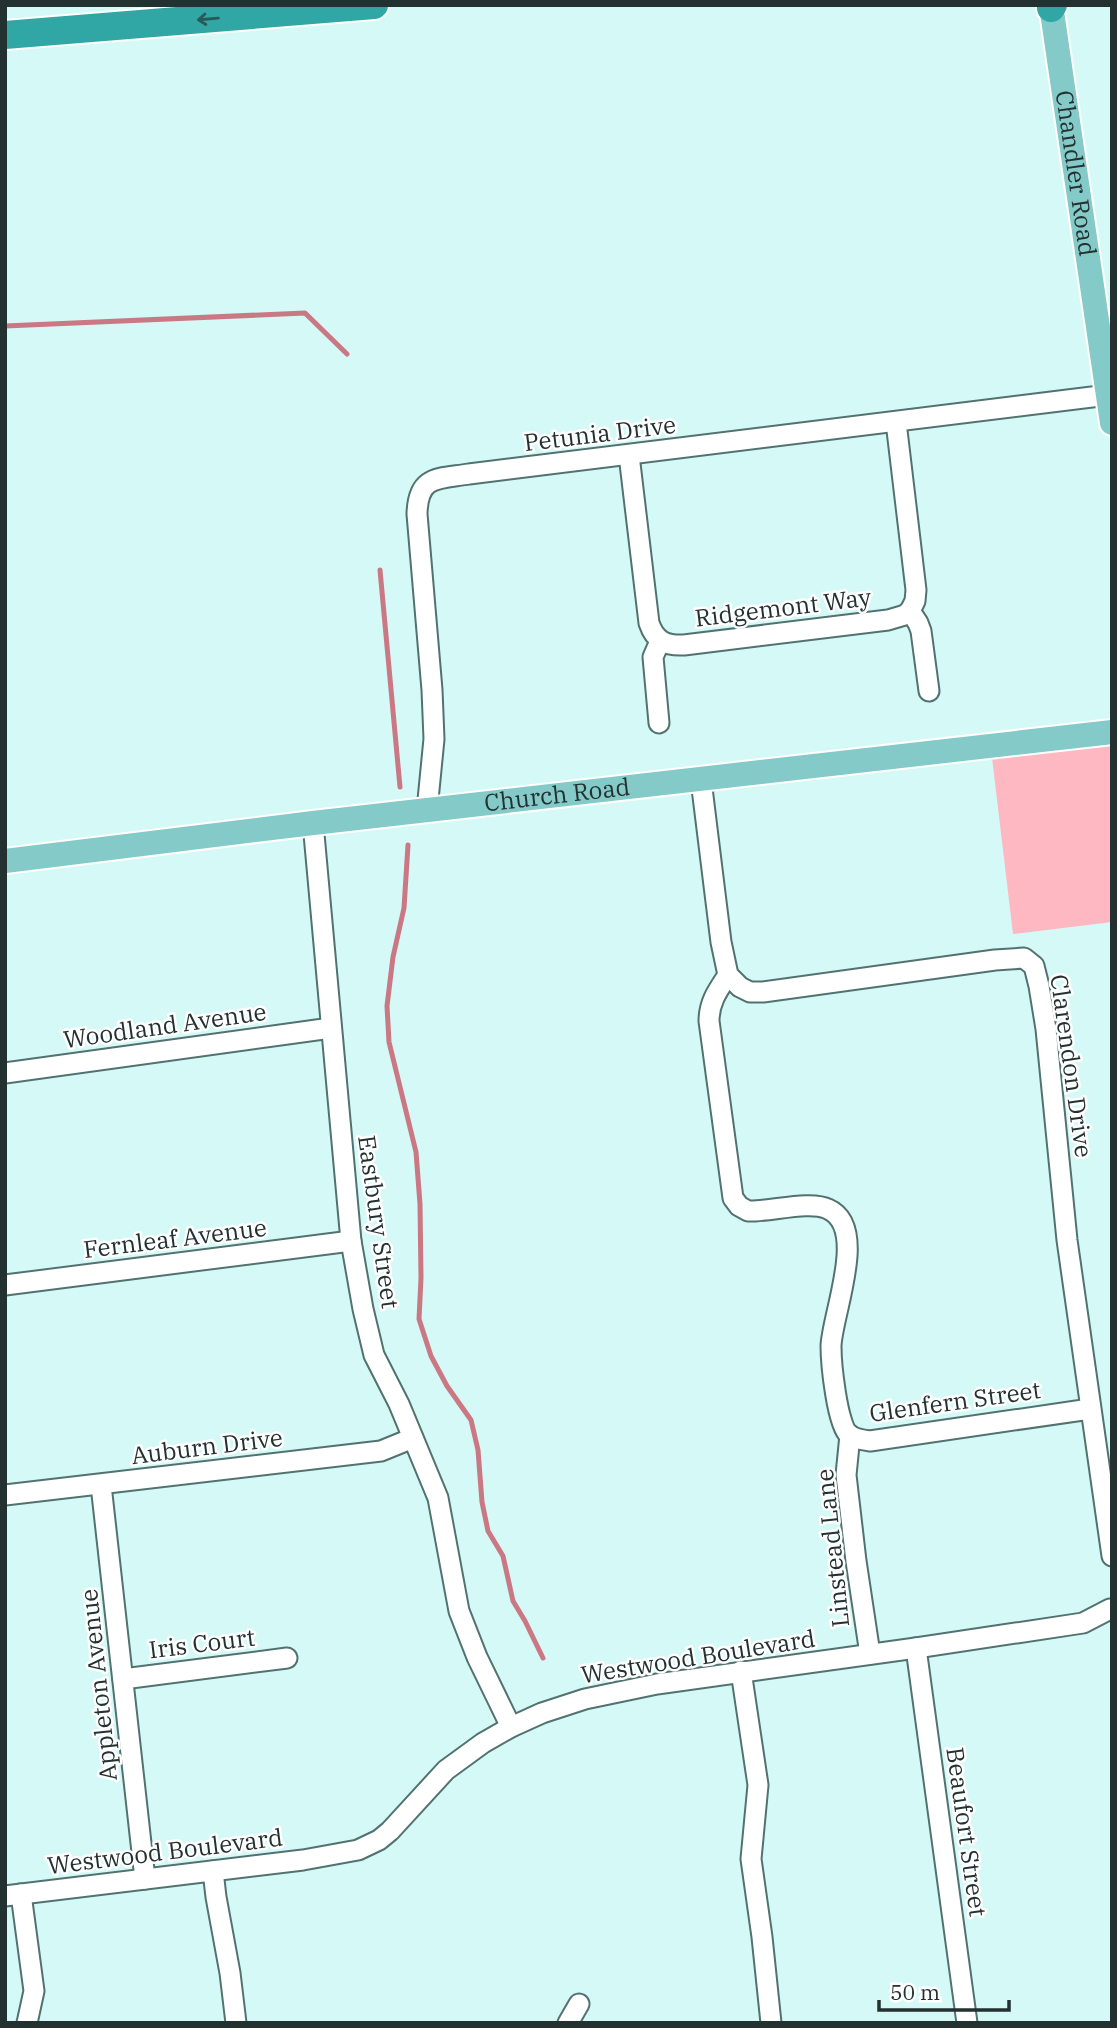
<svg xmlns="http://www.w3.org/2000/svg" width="1117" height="2028" viewBox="0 0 1117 2028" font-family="'IBM Plex Serif',serif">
  <rect width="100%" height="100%" fill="#d5f9f7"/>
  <polygon fill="#fdb8c1" points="1112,735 1112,922 1013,934 991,749"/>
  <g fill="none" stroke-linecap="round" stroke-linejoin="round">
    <g stroke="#ca7884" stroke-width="5">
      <polyline points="5,326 305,313 347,354"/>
      <polyline points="380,570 400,787"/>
      <polyline points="408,845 404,908 393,957 387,1006 389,1042 416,1152 420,1204 421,1278 419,1319 431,1356 447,1386 471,1420 478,1450 482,1502 488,1531 503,1556 513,1601 525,1621 543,1658"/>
    </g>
    <defs>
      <g id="minor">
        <polyline points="896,422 916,590 915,601 910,611"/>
        <path d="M 629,455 L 649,623 C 655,641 666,646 684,645 L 888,620 L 905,615 L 910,611"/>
        <polyline points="910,611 918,623 921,631 929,691"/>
        <polyline points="659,723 653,657 660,641"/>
        <polyline points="701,780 721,942 728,975 740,987 750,992 763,992 995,960 1024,958 1034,966 1039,986 1046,1029 1067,1240 1112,1556"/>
        <path d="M 427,810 L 434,739 L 432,690 L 417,514 C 418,475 438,479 469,474 L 1108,395"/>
        <polyline points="313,823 351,1241 363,1309 374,1355 399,1404 438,1498 459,1611 477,1657 511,1727"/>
        <path d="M 728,975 C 718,990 709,1002 709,1021 L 733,1198 L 739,1206 L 748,1211 C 770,1212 810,1200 828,1209 C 869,1227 832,1314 831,1346 C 831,1363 837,1425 849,1435 C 855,1439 863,1440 870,1441 L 1090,1409"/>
        <polyline points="5,1073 331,1028"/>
        <polyline points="5,1285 351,1241"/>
        <polyline points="850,1435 846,1475 856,1561 870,1654"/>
        <polyline points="101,1485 145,1879"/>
        <polyline points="5,1495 381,1451 413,1438"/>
        <polyline points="916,1648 967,2023"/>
        <polyline points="741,1671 758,1785 751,1859 762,1937 771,2023"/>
        <polyline points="123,1679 287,1658"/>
        <polyline points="213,1871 216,1897 230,1973 236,2023"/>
        <polyline points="21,1894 34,1991 27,2023"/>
        <polyline points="5,1896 303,1860 358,1850 379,1840 390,1831 446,1770 483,1743 511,1727 542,1713 585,1699 657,1684 916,1648 1083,1623 1110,1609"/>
        <polyline points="568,2023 579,2004"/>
      </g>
      <g id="major">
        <path id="s1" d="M 1051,5 L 1112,423"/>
        <path id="s2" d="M 5,861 L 313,823 L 1112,732"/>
      </g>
      <g id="highway">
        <polyline points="1051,8 1053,5"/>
        <polyline points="5,35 374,5"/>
      </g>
    </defs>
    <use href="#minor" stroke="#527270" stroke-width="23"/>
    <use href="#major" stroke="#fff" stroke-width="28"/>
    <use href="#highway" stroke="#fff" stroke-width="32"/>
    <use href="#minor" stroke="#fff" stroke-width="19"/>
    <use href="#major" stroke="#83cac8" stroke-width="24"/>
    <use href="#highway" stroke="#30a7a4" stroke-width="28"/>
  </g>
  <defs><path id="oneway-shaft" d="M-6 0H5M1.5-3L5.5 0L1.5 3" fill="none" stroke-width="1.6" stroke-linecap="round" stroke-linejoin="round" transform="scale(1.75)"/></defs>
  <use stroke="#285a59" href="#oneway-shaft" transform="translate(208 19) rotate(175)"/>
  <g text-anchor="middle" stroke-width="5" stroke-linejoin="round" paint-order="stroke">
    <g font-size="24" fill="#233130" stroke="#fefefe">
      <text dy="8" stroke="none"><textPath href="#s1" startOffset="170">Chandler Road</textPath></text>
      <text transform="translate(600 434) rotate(-7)" y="8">Petunia Drive</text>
      <text transform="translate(783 608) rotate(-7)" y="8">Ridgemont Way</text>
      <text dy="8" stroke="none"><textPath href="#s2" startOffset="556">Church Road</textPath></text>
      <text transform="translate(165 1026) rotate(-8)" y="8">Woodland Avenue</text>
      <text transform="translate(1071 1066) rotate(82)" y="8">Clarendon Drive</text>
      <text transform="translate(378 1222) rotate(82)" y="8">Eastbury Street</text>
      <text transform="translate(175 1239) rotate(-7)" y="8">Fernleaf Avenue</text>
      <text transform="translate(955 1402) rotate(-8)" y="8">Glenfern Street</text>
      <text transform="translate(207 1447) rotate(-7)" y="8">Auburn Drive</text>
      <text transform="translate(833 1548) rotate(-96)" y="8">Linstead Lane</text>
      <text transform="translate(202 1644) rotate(-7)" y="8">Iris Court</text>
      <text transform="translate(698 1657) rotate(-9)" y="8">Westwood Boulevard</text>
      <text transform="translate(99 1685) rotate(-96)" y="8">Appleton Avenue</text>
      <text transform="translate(966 1832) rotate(82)" y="8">Beaufort Street</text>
      <text transform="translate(165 1852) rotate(-7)" y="8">Westwood Boulevard</text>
    </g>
  </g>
  <rect width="1117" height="2028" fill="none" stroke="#233130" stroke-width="14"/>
  <path d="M879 2000v10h130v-10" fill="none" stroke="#233130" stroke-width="3.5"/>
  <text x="890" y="2000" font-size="21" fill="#233130" stroke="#fefefe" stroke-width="5" paint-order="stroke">50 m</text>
</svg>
